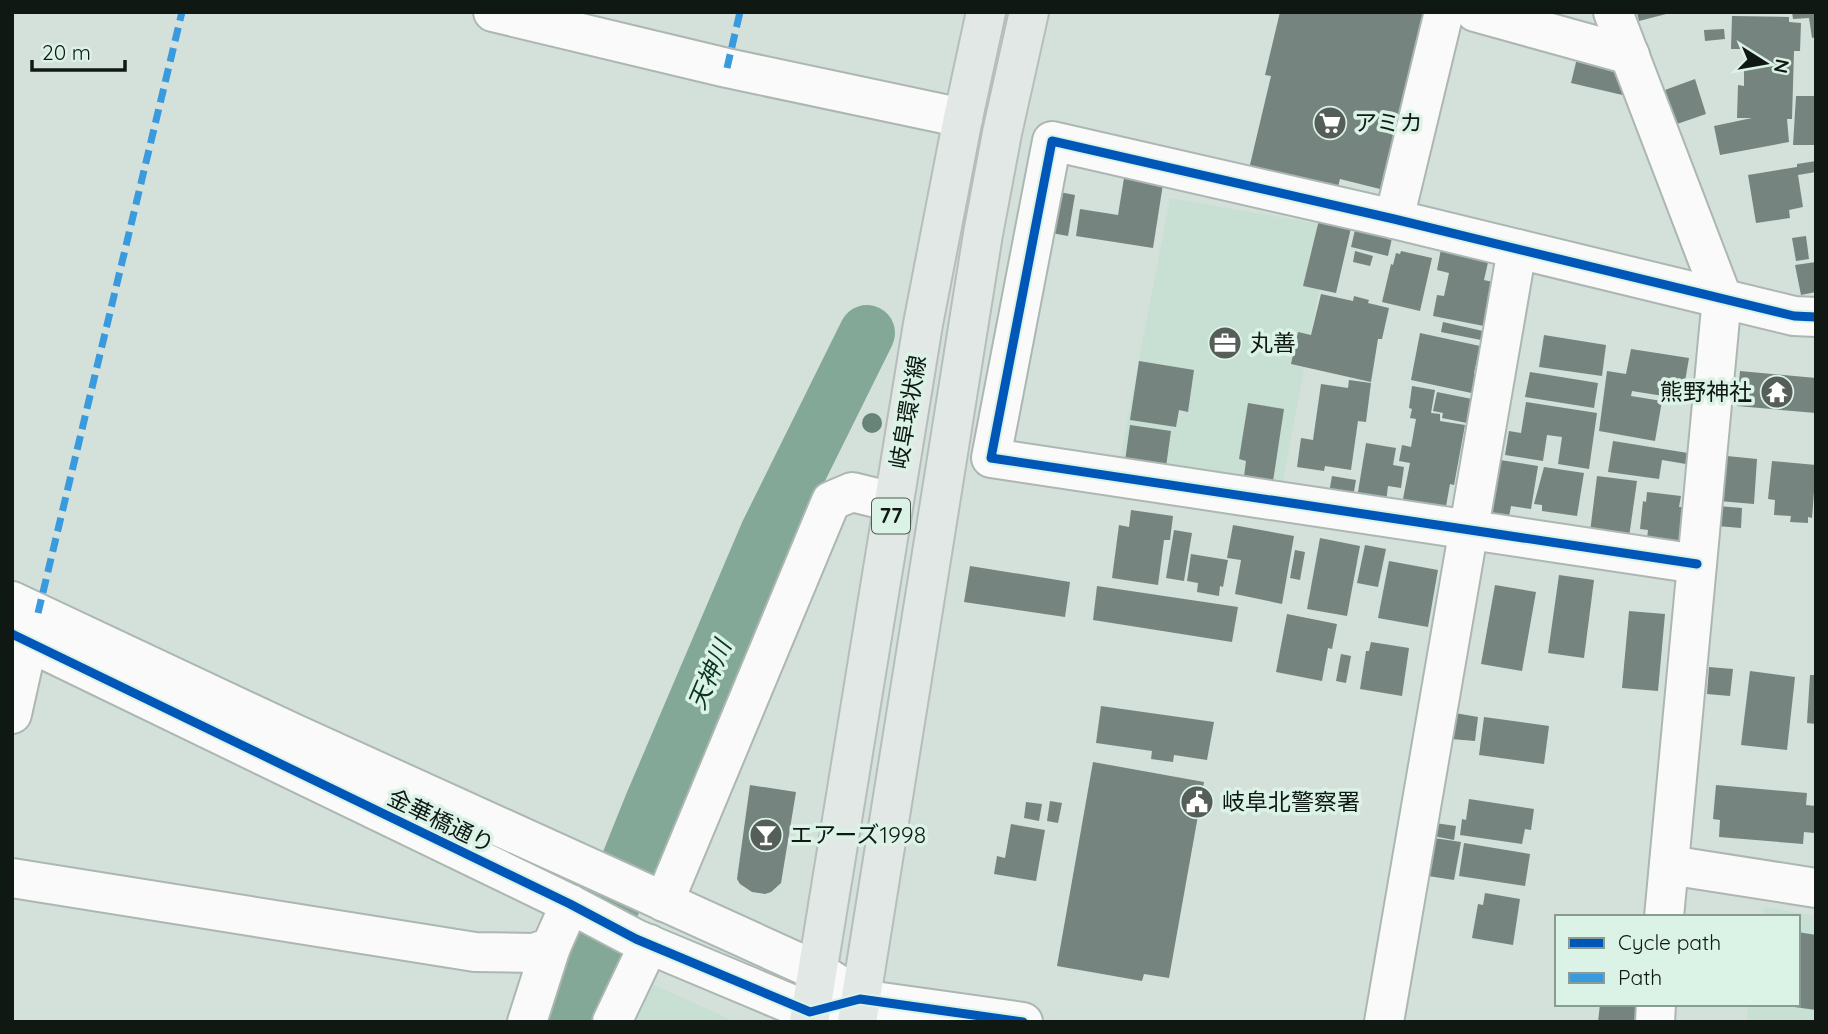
<svg xmlns="http://www.w3.org/2000/svg" width="1828" height="1034" viewBox="0 0 1828 1034" font-family="Quicksand,'Noto Sans JP',sans-serif">
  <rect width="100%" height="100%" fill="#d4e0da"/>
  <g fill="#c8dfd3">
    <polygon points="1170,198 1331,226 1282,486 1120,460"/>
    <polygon points="1764,907 1816,916 1816,1022 1746,1022 1749,1004 1798,1004 1798,917 1763,917"/>
    <polygon points="652,984 736,1022 636,1022"/>
  </g>
  <g fill="none" stroke-linecap="round" stroke-linejoin="round">
    <polyline stroke="#84a897" stroke-width="56" points="565,1022 652,805 768,533 867,333"/>
  </g>
  <g fill="#75847e">
    <polygon points="1280,12 1428,12 1384,190 1340,179 1337,191 1249,169 1271,76 1265,75"/>
    <polygon points="1637,12 1670,12 1670,13 1639,21"/>
    <polygon points="1792,12 1816,12 1816,37 1812,38 1809,18 1793,19"/>
    <polygon points="1732,16 1789,17 1789,22 1801,23 1800,51 1794,51 1792,119 1787,119 1789,142 1720,155 1714,126 1752,118 1737,118 1738,85 1744,86 1744,49 1731,49"/>
    <polygon points="1724,29 1725,39 1705,41 1704,30"/>
    <polygon points="1578,54 1608,61 1623,75 1631,97 1571,83"/>
    <polygon points="1695,79 1706,114 1677,124 1665,90"/>
    <polygon points="1796,96 1816,96 1816,145 1793,145"/>
    <polygon points="1816,161 1816,172 1798,175 1803,207 1789,210 1790,218 1756,223 1748,175 1797,167 1797,164"/>
    <polygon points="1124,178 1163,184 1153,248 1076,236 1080,209 1118,215"/>
    <polygon points="1054,191 1075,195 1068,236 1046,232"/>
    <polygon points="1319,220 1351,228 1336,293 1303,286"/>
    <polygon points="1355,230 1392,238 1388,256 1351,247"/>
    <polygon points="1806,236 1809,259 1796,261 1792,238"/>
    <polygon points="1441,249 1489,258 1484,280 1497,283 1492,307 1487,306 1484,326 1433,316 1437,295 1444,296 1449,273 1437,270"/>
    <polygon points="1355,251 1373,256 1370,266 1353,262"/>
    <polygon points="1401,251 1432,258 1420,311 1382,302 1391,264 1393,265 1396,253 1400,254"/>
    <polygon points="1816,262 1816,292 1801,295 1795,265"/>
    <polygon points="1321,294 1353,301 1354,296 1369,300 1368,303 1389,308 1382,339 1378,339 1371,382 1291,364 1298,332 1311,335"/>
    <polygon points="1443,322 1483,331 1481,340 1441,332"/>
    <polygon points="1420,333 1480,346 1474,373 1479,375 1476,394 1411,380"/>
    <polygon points="1544,335 1606,345 1602,376 1539,367"/>
    <polygon points="1631,349 1689,358 1682,399 1632,391 1631,396 1662,401 1655,441 1599,431 1607,371 1626,374"/>
    <polygon points="1139,361 1194,370 1188,412 1179,410 1176,427 1130,420"/>
    <polygon points="1740,371 1816,378 1816,413 1737,406"/>
    <polygon points="1530,372 1598,383 1594,408 1525,397"/>
    <polygon points="1349,380 1371,383 1366,422 1358,421 1351,470 1325,466 1324,471 1297,467 1301,438 1313,440 1321,384 1348,388"/>
    <polygon points="1412,386 1435,390 1431,413 1440,414 1440,421 1465,425 1454,485 1450,484 1445,512 1402,504 1410,463 1399,461 1402,445 1411,447 1416,419 1410,418 1412,409 1409,408"/>
    <polygon points="1437,392 1472,399 1467,423 1442,418 1443,413 1433,411"/>
    <polygon points="1526,402 1597,413 1589,469 1558,464 1562,437 1547,435 1543,461 1505,455 1509,431 1521,433"/>
    <polygon points="1248,403 1284,409 1272,488 1243,484 1246,461 1239,459"/>
    <polygon points="1130,425 1171,431 1166,467 1125,461"/>
    <polygon points="1613,441 1688,453 1686,464 1662,460 1659,479 1608,472"/>
    <polygon points="1366,443 1396,448 1393,465 1404,467 1401,488 1388,486 1386,502 1357,498"/>
    <polygon points="1727,456 1757,459 1754,504 1719,501 1722,474 1725,474"/>
    <polygon points="1500,460 1538,466 1531,509 1511,506 1509,517 1489,514"/>
    <polygon points="1772,461 1816,465 1812,518 1808,517 1808,523 1790,522 1791,516 1774,515 1775,500 1768,499"/>
    <polygon points="1544,467 1584,473 1577,516 1542,511 1542,505 1534,504"/>
    <polygon points="1332,476 1356,480 1353,497 1329,493"/>
    <polygon points="1597,476 1637,481 1629,537 1590,532"/>
    <polygon points="1647,492 1681,496 1679,507 1683,507 1679,543 1647,539 1648,530 1640,529 1643,501 1646,502"/>
    <polygon points="1718,506 1742,508 1741,528 1717,526"/>
    <polygon points="1131,510 1173,516 1170,540 1164,540 1158,585 1112,578 1119,525 1129,527"/>
    <polygon points="1233,525 1294,536 1282,604 1235,594 1241,560 1227,558"/>
    <polygon points="1174,530 1192,533 1184,581 1166,578"/>
    <polygon points="1320,538 1360,546 1347,616 1307,609"/>
    <polygon points="1365,545 1386,549 1378,587 1357,583"/>
    <polygon points="1295,550 1305,552 1300,580 1290,578"/>
    <polygon points="1191,554 1228,560 1223,587 1220,586 1219,596 1197,592 1198,583 1187,581"/>
    <polygon points="1389,561 1438,570 1428,627 1378,618"/>
    <polygon points="970,566 1070,582 1065,617 964,602"/>
    <polygon points="1559,575 1594,580 1584,658 1548,653"/>
    <polygon points="1495,585 1536,592 1522,671 1481,664"/>
    <polygon points="1097,586 1238,607 1232,642 1093,620"/>
    <polygon points="1629,611 1665,614 1658,691 1622,688"/>
    <polygon points="1287,614 1337,624 1332,649 1328,648 1322,681 1276,672"/>
    <polygon points="1371,642 1409,648 1402,696 1360,689 1366,651 1369,651"/>
    <polygon points="1341,654 1351,656 1346,683 1336,681"/>
    <polygon points="1709,667 1733,669 1730,696 1707,694"/>
    <polygon points="1750,671 1795,677 1787,750 1741,745"/>
    <polygon points="1810,675 1816,675 1816,724 1807,723"/>
    <polygon points="1101,706 1214,722 1207,760 1174,755 1173,762 1151,759 1152,751 1096,743"/>
    <polygon points="1455,713 1478,717 1475,741 1451,739"/>
    <polygon points="1484,717 1549,726 1544,764 1479,755"/>
    <polygon points="1093,762 1204,782 1169,978 1144,974 1142,981 1057,966"/>
    <polygon points="750,785 796,792 781,883 771,892 765,894 752,892 740,884 737,879"/>
    <polygon points="1716,785 1807,793 1806,805 1816,806 1814,833 1804,832 1803,844 1719,837 1720,820 1713,819"/>
    <polygon points="1469,799 1534,809 1531,830 1525,829 1522,844 1460,835 1462,819 1466,820"/>
    <polygon points="1050,801 1062,803 1058,823 1047,821"/>
    <polygon points="1026,802 1042,804 1039,821 1024,818"/>
    <polygon points="1435,823 1456,826 1454,840 1433,836"/>
    <polygon points="1011,824 1045,830 1036,881 994,874 997,856 1005,858"/>
    <polygon points="1434,838 1461,842 1454,880 1428,876"/>
    <polygon points="1464,843 1530,854 1525,886 1459,876"/>
    <polygon points="1485,893 1520,899 1513,945 1472,938 1478,904 1483,905"/>
    <polygon points="1798,932 1816,935 1816,1010 1787,1006 1798,1004"/>
    <polygon points="1600,1004 1638,1006 1636,1022 1598,1022"/>
  </g>
  <g fill="none" stroke-linecap="round" stroke-linejoin="round">
    <defs>
      <g id="minor">
        <polyline points="493,12 727,68 963,118"/>
        <polyline points="1475,12 1630,55"/>
        <polyline points="1613,12 1722,297 1664,917"/>
        <polyline points="1394,219 1444,12"/>
        <polyline points="1697,564 991,458 1052,141 1394,219 1794,316 1816,317"/>
        <polyline points="12,601 293,733 817,971 844,988"/>
        <polyline points="12,634 570,904 636,939 810,1012 860,999 1023,1022"/>
        <polyline points="12,714 28,642"/>
        <polyline points="1669,865 1816,888"/>
        <polyline points="12,878 475,952 534,953 551,947 570,904"/>
        <polyline points="664,902 831,501 852,492 893,502"/>
        <polyline points="527,1022 551,947"/>
        <polyline points="612,1022 649,944"/>
        <polyline points="1384,1022 1517,249"/>
        <polyline points="1655,1022 1656,1004"/>
      </g>
      <g id="major">
        <polyline points="809,1022 923,324 963,118 986,12"/>
        <polyline points="857,1022 983,234 1002,133 1029,12"/>
      </g>
    </defs>
    <use href="#minor" stroke="#adb7b2" stroke-width="42"/>
    <use href="#major" stroke="#b7bdba" stroke-width="42"/>
    <use href="#minor" stroke="#f9faf9" stroke-width="38"/>
    <use href="#major" stroke="#e2e8e5" stroke-width="38"/>
    <g stroke="#3a9ade" stroke-width="7" stroke-dasharray="14 7" stroke-linecap="butt">
      <polyline points="727,68 740,12"/>
      <polyline points="38,613 182,12"/>
    </g>
    <defs>
      <g id="cycleway">
        <polyline points="1697,564 991,458 1052,141 1394,219 1794,316 1816,317"/>
        <polyline points="12,634 570,904 636,939 810,1012 860,999 1023,1022"/>
      </g>
    </defs>
    <use href="#cycleway" stroke="#dbf3e7" stroke-width="13"/>
    <use href="#cycleway" stroke="#0057b8" stroke-width="9"/>
  </g>
  <circle fill="#688478" cx="872" cy="423" r="10"/>
  <defs>
    <symbol id="supermarket-disc" viewBox="-11 -11 22 22"><circle r="9.5" fill="#555e59" stroke="#dbf3e7"/><path d="M-6-5.5h2.5l.6 2H6L4.5 2H-2.5L-4.4-4H-6ZM-1.5 3.2a1.3 1.3 0 1 0 .1 0ZM3 3.2a1.3 1.3 0 1 0 .1 0Z" fill="#fff"/></symbol>
    <symbol id="office-disc" viewBox="-11 -11 22 22"><circle r="9.5" fill="#555e59" stroke="#dbf3e7"/><path d="M-6-3h4V-5.5h4V-3h4V5H-6ZM-1-4.5V-3h2v-1.5ZM-6 0V1H6V0Z" fill="#fff"/></symbol>
    <symbol id="temple-disc" viewBox="-11 -11 22 22"><circle r="9.5" fill="#555e59" stroke="#dbf3e7"/><path d="M0-6L5-2H3V0L6.5 2.5H4V6H1.5V3h-3V6H-4V2.5H-6.5L-3 0V-2H-5Z" fill="#fff"/></symbol>
    <symbol id="civic-disc" viewBox="-11 -11 22 22"><circle r="9.5" fill="#555e59" stroke="#dbf3e7"/><path d="M-.6-6.5H3V-4.5H.6V-3L4-1V1h2V6H-6V1h2V-1L-.6-3ZM-1.2 2.5V6h2.4V2.5Z" fill="#fff"/></symbol>
    <symbol id="bar-disc" viewBox="-11 -11 22 22"><circle r="9.5" fill="#555e59" stroke="#dbf3e7"/><path d="M-6-5H6L.8 .8V4.5H3.5V6h-7V4.5H-.8V.8Z" fill="#fff"/></symbol>
  </defs>
  <g fill-rule="evenodd">
    <use href="#supermarket-disc" x="1311" y="104" width="38" height="38"/>
    <use href="#office-disc" x="1206" y="324" width="38" height="38"/>
    <use href="#temple-disc" x="1758" y="373" width="38" height="38"/>
    <use href="#civic-disc" x="1178" y="783" width="38" height="38"/>
    <use href="#bar-disc" x="747" y="816" width="38" height="38"/>
  </g>
  <g text-anchor="middle" stroke-width="7" stroke-linejoin="round" paint-order="stroke">
    <rect fill="#dbf3e7" stroke="#4d5a53" stroke-width="2" x="872" y="498.5" width="38" height="35" rx="5"/>
    <g font-size="21" font-weight="bold" fill="#101814">
      <text x="891" y="523">77</text>
    </g>
    <g font-size="23" fill="#101814" stroke="#dbf3e7" text-anchor="start">
      <text x="1354" y="131">アミカ</text>
      <text x="1250" y="351">丸善</text>
      <text x="1752" y="400" text-anchor="end">熊野神社</text>
      <text x="1222" y="810">岐阜北警察署</text>
      <text x="790" y="843">エアーズ1998</text>
    </g>
    <g font-size="23" fill="#101814" stroke="#dbf3e7">
      <text transform="translate(908 412) rotate(-80)" y="8">岐阜環状線</text>
      <text transform="translate(441 821) rotate(26)" y="8">金華橋通り</text>
    </g>
    <g font-size="24" font-style="italic" fill="#0a3524" stroke="#dbf3e7">
      <text transform="translate(710 675) rotate(-67)" y="8">天神川</text>
    </g>
  </g>
  <rect width="1828" height="1034" fill="none" stroke="#101814" stroke-width="28"/>
  <rect x="1555" y="915" width="245" height="91" fill="#dbf3e7" stroke="#8a9b93" stroke-width="2"/>
  <rect x="1569" y="938" width="35" height="10" fill="#0057b8" stroke="#8a9b93" stroke-width="2"/>
  <text x="1618" y="950" font-size="21" fill="#101814">Cycle path</text>
  <rect x="1569" y="973" width="35" height="10" fill="#3a9ade" stroke="#8a9b93" stroke-width="2"/>
  <text x="1618" y="985" font-size="21" fill="#101814">Path</text>
  <g transform="translate(1765 63) rotate(101)" stroke="#dbf3e7" stroke-width="5" paint-order="stroke">
  <path d="M0-5L12 26L0 18L-12 26Z" fill="#101814"/>
  <text y="-10" font-size="19" font-weight="bold" text-anchor="middle" fill="#101814">N</text>
  </g>
  <path d="M32 60v10h93v-10" fill="none" stroke="#101814" stroke-width="3.5"/>
  <text x="42" y="60" font-size="21" fill="#101814" stroke="#dbf3e7" stroke-width="5" paint-order="stroke">20 m</text>
</svg>
